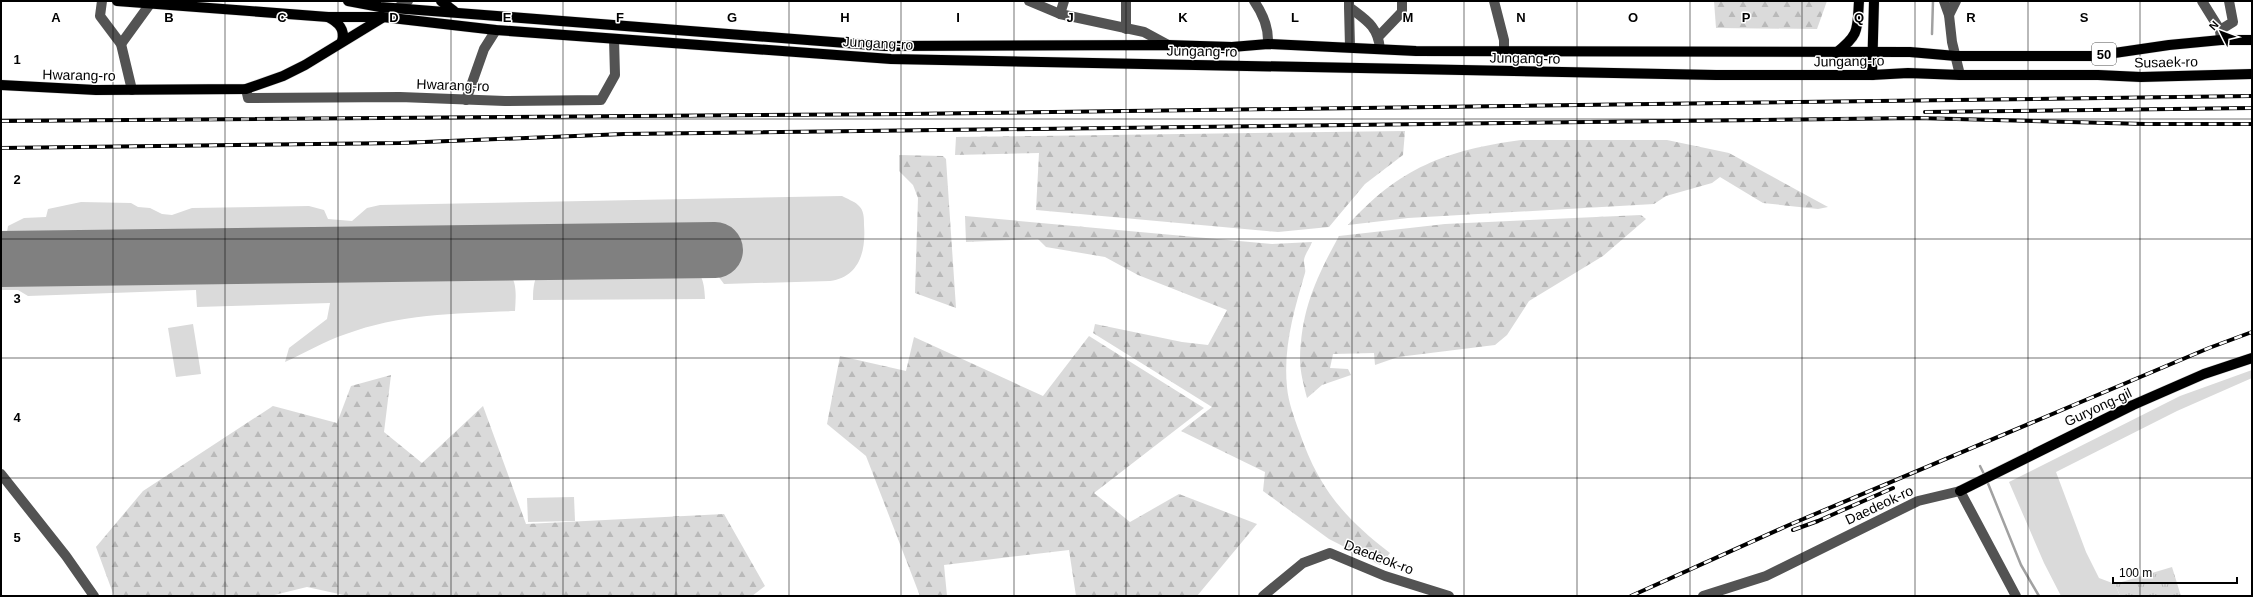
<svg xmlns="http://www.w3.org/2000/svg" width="2253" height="597" viewBox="0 0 2253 597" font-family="Arial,sans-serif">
  <defs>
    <pattern id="forest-firs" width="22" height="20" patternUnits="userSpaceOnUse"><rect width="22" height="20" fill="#dadada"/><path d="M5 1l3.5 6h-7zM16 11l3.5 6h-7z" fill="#b9b9b9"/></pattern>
    <pattern id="park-tufts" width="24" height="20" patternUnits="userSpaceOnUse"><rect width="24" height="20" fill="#dadada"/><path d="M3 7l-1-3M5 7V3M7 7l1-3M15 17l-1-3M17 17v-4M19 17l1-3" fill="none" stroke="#b9b9b9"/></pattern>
  </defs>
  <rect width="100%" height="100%" fill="#fff"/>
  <g fill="#dadada">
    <path d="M 842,196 C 847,199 854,201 858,205 C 864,210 864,217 864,225 C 866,250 860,277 830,281 L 724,284 L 718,276 L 720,239 L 1,249 L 1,238 L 6,238 L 8,226 L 24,218 L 46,217 L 48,209 L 81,202 L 131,203 L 138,207 L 150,208 L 162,214 L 172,215 L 192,208 L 309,206 L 324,210 L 328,219 L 352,221 L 367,208 L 380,205 Z"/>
    <path d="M 552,265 L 687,265 C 703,271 704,283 705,299 L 533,300 C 533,284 534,271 552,265 Z"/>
    <path d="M 496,267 C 519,271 516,293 515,311 C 459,313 399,314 346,334 C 325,341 305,353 285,362 L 289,348 L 327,319 L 330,303 L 197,307 L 196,290 L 28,296 L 18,290 L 1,290 L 1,273 Z"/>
    <polygon points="193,324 201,374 176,377 168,328"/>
    <polygon points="2252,370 2252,378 2177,411 2056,472 2086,552 2099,578 2115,584 2120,596 2061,596 2044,563 2009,482 2180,396"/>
    <polygon points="574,497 575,521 528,522 527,498"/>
  </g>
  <g fill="url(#forest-firs)">
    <polygon points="1714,1 1827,1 1817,29 1716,28"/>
    <polygon points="1405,131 1403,155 1365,184 1329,227 1278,232 1036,210 1039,153 955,155 956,137"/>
    <path d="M 1521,140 L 1667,140 L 1729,153 L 1828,207 L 1818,209 L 1763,203 L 1720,177 L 1712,183 L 1666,196 L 1654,204 L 1408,218 L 1348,225 C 1399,168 1446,150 1521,140 Z"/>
    <polygon points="899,155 943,156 946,159 956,308 915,293 918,198 913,185 899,171"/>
    <path d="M 1641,215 L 1646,219 L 1603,256 L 1529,301 L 1507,335 L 1495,345 L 1398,357 L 1375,365 L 1374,353 L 1333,354 L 1330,368 L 1348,369 L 1351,375 L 1322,385 L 1307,398 C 1304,386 1300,372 1300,359 C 1301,310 1316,278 1339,236 L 1445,224 Z"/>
    <path d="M 965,216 L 1272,244 L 1312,242 C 1310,248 1304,255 1304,261 C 1304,266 1306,269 1305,273 C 1294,310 1283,348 1287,387 C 1288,401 1294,417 1299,431 C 1318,487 1343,517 1390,553 L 1380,565 L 1329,539 L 1263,491 L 1265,472 L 1181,431 L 1212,407 L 1093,333 L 1095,324 L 1182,342 L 1208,345 L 1227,310 L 1138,275 L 1105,257 L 1046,247 L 1038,239 L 966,242 Z"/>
    <polygon points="1089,336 1204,408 1094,493 1130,522 1179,494 1257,524 1197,596 1076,596 1069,550 944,565 947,596 920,596 866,456 827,424 840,356 906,371 914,337 1043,396"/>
    <polygon points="391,375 384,432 422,463 483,406 526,524 724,514 765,586 752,596 348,596 307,587 270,596 114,596 96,547 143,491 273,406 337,423 351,386"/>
  </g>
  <polygon fill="url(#park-tufts)" points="2172,567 2181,596 2120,596 2115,584"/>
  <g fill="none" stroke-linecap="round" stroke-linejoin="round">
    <g stroke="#a1a1a1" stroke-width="2.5">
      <polyline points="1932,34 1933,1"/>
      <polyline points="1980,466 1985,476"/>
      <polyline points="1987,481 2021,565 2039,596"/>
    </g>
    <polyline stroke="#808080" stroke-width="56" points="1,259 715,250"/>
    <defs>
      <g id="major">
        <polyline points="117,1 328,17 383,17 496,30 891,59 1716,75 1872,75 1908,73 1960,75 2098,75 2141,77 2252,74"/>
        <polyline points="348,1 380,7 885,46 1168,45 1232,47 1268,44 1416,51 1910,52 1956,56 2094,56 2169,45 2221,40 2252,40"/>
        <polyline points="441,1 454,11"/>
        <path d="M 328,17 C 338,22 346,30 342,41"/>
        <path d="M 1836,53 C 1860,34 1857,30 1859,1"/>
        <polyline points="1872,75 1874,1"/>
        <polyline points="1,85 96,90 246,89 283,76 305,65 382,18"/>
        <polyline points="1960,491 2133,405 2204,374 2252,358"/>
      </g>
    </defs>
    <use href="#major" stroke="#dbdbdb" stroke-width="11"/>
    <g stroke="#535353" stroke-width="10">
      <polyline points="102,1 100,16 121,44 132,90"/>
      <polyline points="1029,1 1060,14 1144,32 1168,45"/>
      <polyline points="1126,1 1126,29"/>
      <path d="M 1254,1 C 1263,14 1269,27 1268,44"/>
      <path d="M 1349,1 L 1349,7 C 1366,20 1378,26 1380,49"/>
      <polyline points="1494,1 1504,40 1504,50"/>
      <polyline points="1944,1 1949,15 1952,42 1960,75"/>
      <polyline points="2202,1 2220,30 2221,40"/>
      <polyline points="399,7 408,1"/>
      <polyline points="1349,7 1350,47"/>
      <polyline points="1060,14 1064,1"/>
      <polyline points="1949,15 1956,1"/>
      <polyline points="2220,30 2233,22 2229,1"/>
      <polyline points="1379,36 1402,12 1402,1"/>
      <polyline points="121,44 150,4"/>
      <polyline points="246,89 248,98 400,97 505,101 601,100 615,75 614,39"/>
      <polyline points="466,100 484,49 496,30"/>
      <polyline points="1,474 66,556 94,596"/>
      <polyline points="1263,596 1303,563 1330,553 1385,576 1449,596"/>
      <polyline points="1703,596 1766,576 1918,501 1960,491 2016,596"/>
    </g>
    <use href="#major" stroke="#000" stroke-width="10"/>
    <defs>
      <g id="rail">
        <polyline points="1925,112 2252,108"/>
        <polyline points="1,121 906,114 2252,96"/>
        <polyline points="1,148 400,143 624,134 1917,118 2145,124 2252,124"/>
        <polyline points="1793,530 1818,521 1893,488"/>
        <polyline points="1631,596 1789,525 2209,348 2252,332"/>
      </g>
    </defs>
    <use href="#rail" stroke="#000" stroke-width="4"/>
    <use href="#rail" stroke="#fff" stroke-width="2.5" stroke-dasharray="8" stroke-linecap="butt"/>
  </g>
  <path fill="none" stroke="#000" stroke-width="1" stroke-opacity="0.55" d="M 113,1 L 113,596M 225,1 L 225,596M 338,1 L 338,596M 451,1 L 451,596M 563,1 L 563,596M 676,1 L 676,596M 789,1 L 789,596M 901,1 L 901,596M 1014,1 L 1014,596M 1126,1 L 1126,596M 1239,1 L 1239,596M 1352,1 L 1352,596M 1464,1 L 1464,596M 1577,1 L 1577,596M 1690,1 L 1690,596M 1802,1 L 1802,596M 1915,1 L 1915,596M 2028,1 L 2028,596M 2140,1 L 2140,596M 1,119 L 2252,119M 1,239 L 2252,239M 1,358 L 2252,358M 1,478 L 2252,478"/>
  <g text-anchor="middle" stroke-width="3" stroke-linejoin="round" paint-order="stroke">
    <rect fill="#fff" stroke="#4c4c4c" stroke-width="1" x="2092" y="43" width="24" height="22" rx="3"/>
    <g font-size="13" font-weight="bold" fill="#000">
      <text x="2104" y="59">50</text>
    </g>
    <g font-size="14" fill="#000" stroke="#fff">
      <text transform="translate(878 43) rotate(3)" y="5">Jungang-ro</text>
      <text transform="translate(1202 51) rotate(1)" y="5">Jungang-ro</text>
      <text transform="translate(1525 58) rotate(1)" y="5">Jungang-ro</text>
      <text transform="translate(1849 61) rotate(-1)" y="5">Jungang-ro</text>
      <text transform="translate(2166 62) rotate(-1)" y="5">Susaek-ro</text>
      <text transform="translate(79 75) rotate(1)" y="5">Hwarang-ro</text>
      <text transform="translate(453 85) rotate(2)" y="5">Hwarang-ro</text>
      <text transform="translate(2098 407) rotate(-25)" y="5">Guryong-gil</text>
      <text transform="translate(1879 505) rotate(-25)" y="5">Daedeok-ro</text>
      <text transform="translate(1379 557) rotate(21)" y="5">Daedeok-ro</text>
    </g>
  </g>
  <g font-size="13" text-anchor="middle" font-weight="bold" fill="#000" stroke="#fff" stroke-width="3" stroke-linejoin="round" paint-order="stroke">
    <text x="56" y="22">A</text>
    <text x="169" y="22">B</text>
    <text x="282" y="22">C</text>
    <text x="394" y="22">D</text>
    <text x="507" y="22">E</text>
    <text x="620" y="22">F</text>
    <text x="732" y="22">G</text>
    <text x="845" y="22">H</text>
    <text x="958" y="22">I</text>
    <text x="1070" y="22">J</text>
    <text x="1183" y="22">K</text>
    <text x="1295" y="22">L</text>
    <text x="1408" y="22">M</text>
    <text x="1521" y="22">N</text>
    <text x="1633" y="22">O</text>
    <text x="1746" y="22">P</text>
    <text x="1859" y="22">Q</text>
    <text x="1971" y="22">R</text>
    <text x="2084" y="22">S</text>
    <text x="17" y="64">1</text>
    <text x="17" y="184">2</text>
    <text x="17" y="303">3</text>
    <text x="17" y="422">4</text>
    <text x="17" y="542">5</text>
  </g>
  <rect width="2253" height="597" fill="none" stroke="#000000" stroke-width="4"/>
  <g transform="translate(2221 32) rotate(312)" stroke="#ffffff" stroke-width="3" paint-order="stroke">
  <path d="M0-3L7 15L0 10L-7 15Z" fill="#000000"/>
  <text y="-6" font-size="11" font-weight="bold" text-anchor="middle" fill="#000000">N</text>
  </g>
  <path d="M2113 577v6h124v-6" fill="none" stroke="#000000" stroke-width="2"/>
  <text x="2119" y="577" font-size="12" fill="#000000" stroke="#ffffff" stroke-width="3" paint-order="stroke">100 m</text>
</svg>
